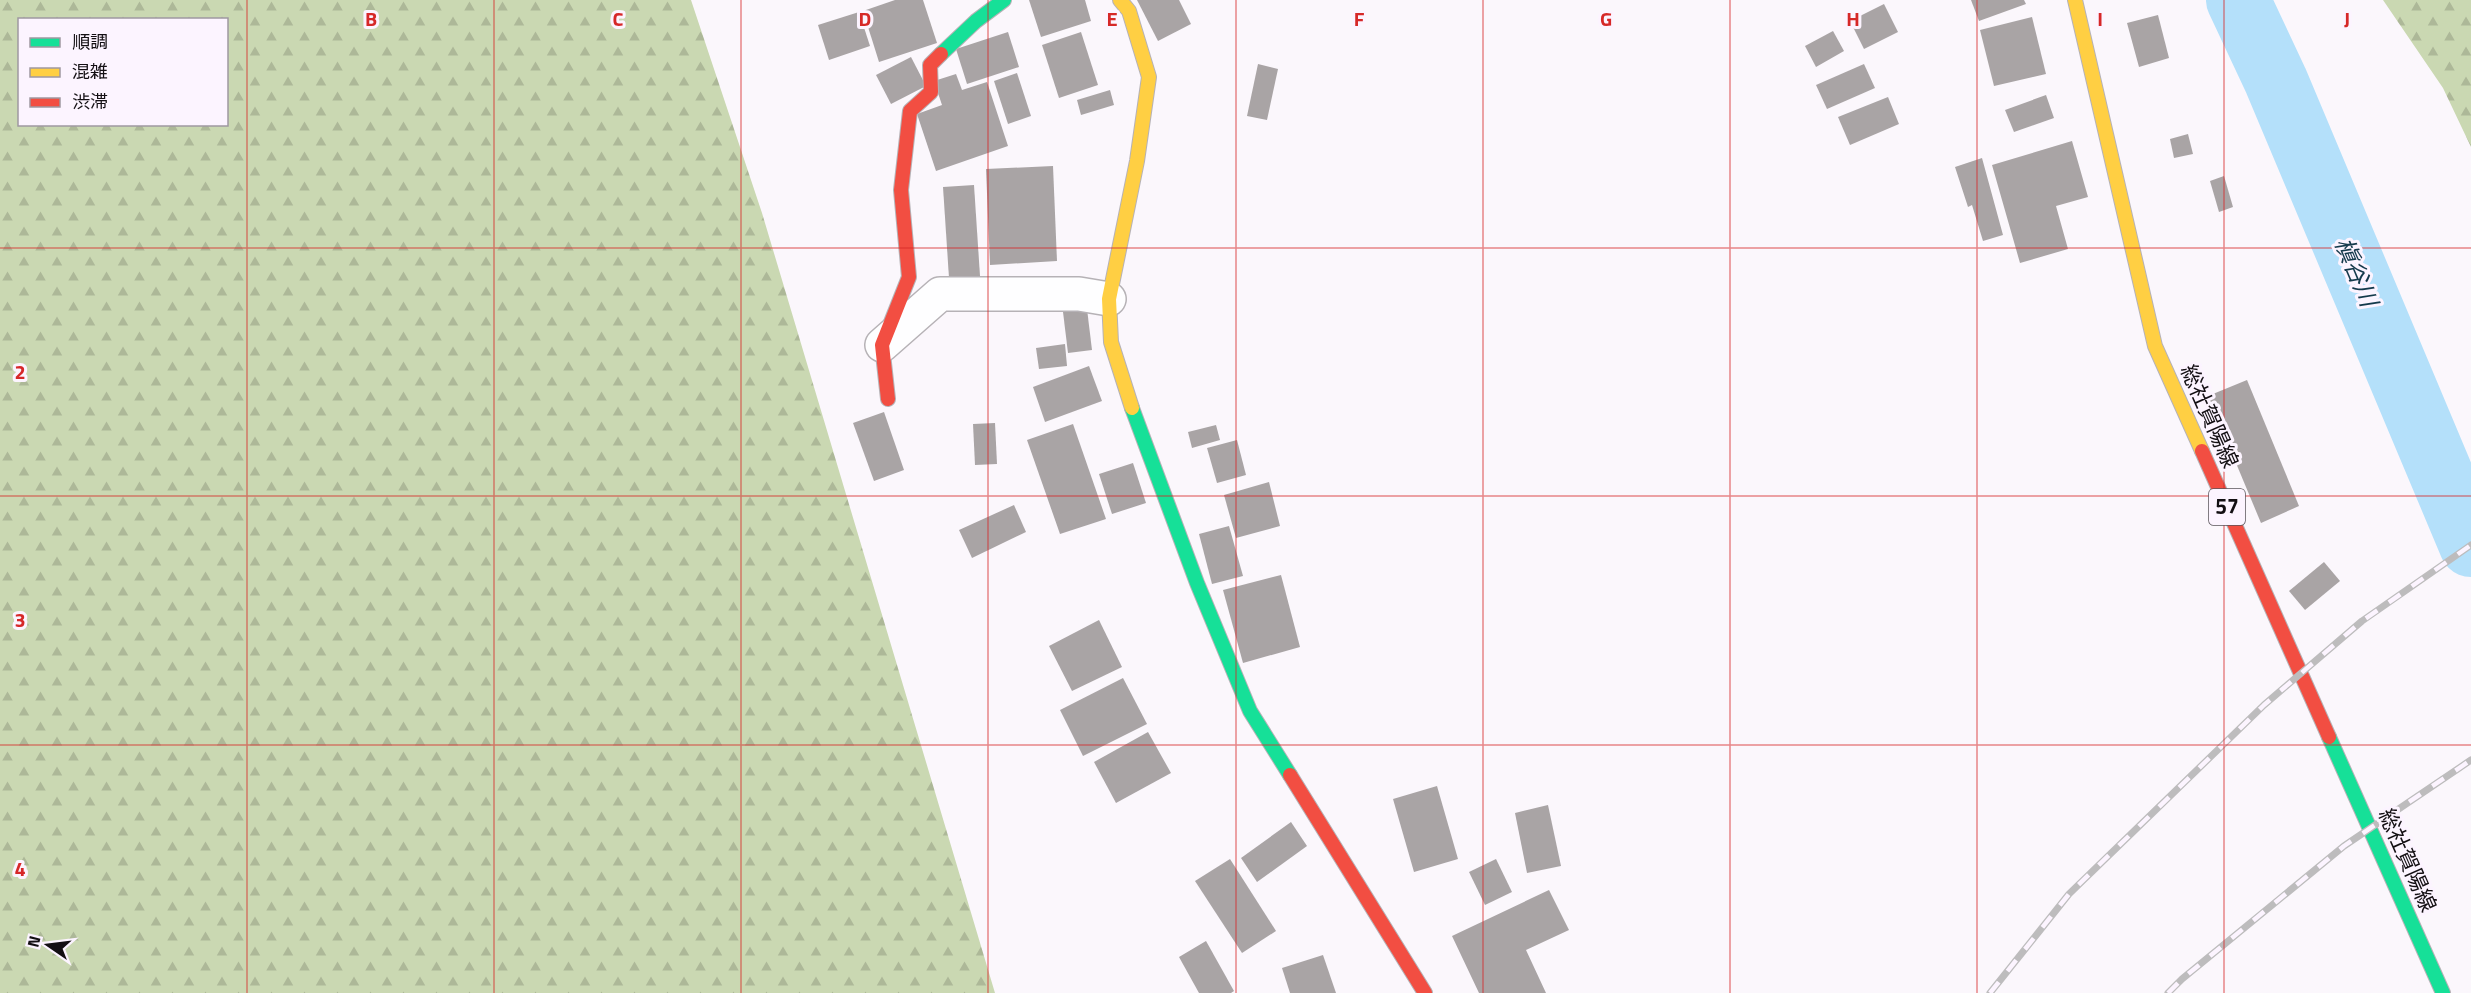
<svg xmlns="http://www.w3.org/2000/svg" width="2471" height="993" viewBox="0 0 2471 993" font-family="'Titillium Web','Noto Sans JP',sans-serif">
  <defs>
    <pattern id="forest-firs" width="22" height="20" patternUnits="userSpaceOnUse" patternTransform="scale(1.5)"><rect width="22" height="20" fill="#cad8b2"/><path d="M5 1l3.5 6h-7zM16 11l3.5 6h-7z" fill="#adb898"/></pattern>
  </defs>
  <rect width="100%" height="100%" fill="#fbf7fc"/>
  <g fill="url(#forest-firs)" fill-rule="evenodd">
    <path d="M 0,0 L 691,0 L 762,213 L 995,993 L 0,993 ZM 20,20 L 226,20 L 226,124 L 20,124 Z"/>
    <polygon points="2383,0 2471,0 2471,147 2443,88"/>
  </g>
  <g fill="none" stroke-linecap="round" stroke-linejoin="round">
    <polyline stroke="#b4e0fa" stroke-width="64" points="2238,0 2276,81 2471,545"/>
  </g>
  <g fill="#a9a4a5">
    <polygon points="895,0 923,0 937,43 879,62 863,11"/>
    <polygon points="1029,0 1085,0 1091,21 1041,37"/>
    <polygon points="1137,0 1179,0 1191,24 1158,41"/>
    <polygon points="1971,0 2024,0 2026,4 1979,21"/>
    <polygon points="1884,4 1898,32 1864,49 1850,21"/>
    <polygon points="859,12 870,46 829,60 818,25"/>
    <polygon points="2158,15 2169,58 2139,67 2127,23"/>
    <polygon points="2032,17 2046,74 1994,86 1980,30"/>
    <polygon points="1833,31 1844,51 1816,67 1805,46"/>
    <polygon points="1008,32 1019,67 967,84 956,49"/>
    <polygon points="1081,32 1098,85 1059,98 1042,45"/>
    <polygon points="911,57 926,86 891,104 876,75"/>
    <polygon points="1258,64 1278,69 1267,120 1247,116"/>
    <polygon points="1864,64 1875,88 1827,109 1816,85"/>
    <polygon points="1017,73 1031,116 1008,124 994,81"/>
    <polygon points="956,74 962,90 987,82 1008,146 936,171 917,114 942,105 934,81"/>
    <polygon points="1110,90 1114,105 1081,115 1077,100"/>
    <polygon points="2046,95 2054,118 2014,132 2005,110"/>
    <polygon points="1888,97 1899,124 1850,145 1838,117"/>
    <polygon points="2188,134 2193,154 2174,158 2170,139"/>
    <polygon points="2072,141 2088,197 2056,206 2068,249 2020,263 1992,165"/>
    <polygon points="1982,158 2003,235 1983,241 1972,205 1968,207 1955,167"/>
    <polygon points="1053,166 1057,261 990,265 986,169"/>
    <polygon points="2224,176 2233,207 2219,212 2210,181"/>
    <polygon points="974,185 980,276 949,278 943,187"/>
    <polygon points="1087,309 1092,350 1068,353 1063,312"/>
    <polygon points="1065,344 1067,366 1039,369 1036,348"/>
    <polygon points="1089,366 1102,401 1045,422 1033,387"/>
    <polygon points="2247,380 2299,506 2261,523 2208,396"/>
    <polygon points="884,412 904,470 874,481 853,423"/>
    <polygon points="995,423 997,464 975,465 973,424"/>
    <polygon points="1073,424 1106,519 1060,534 1027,440"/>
    <polygon points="1216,425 1220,440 1192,448 1188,432"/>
    <polygon points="1237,440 1246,475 1217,483 1207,448"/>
    <polygon points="1133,463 1146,503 1112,514 1099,474"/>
    <polygon points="1269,482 1280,526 1236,538 1224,495"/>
    <polygon points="1014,505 1026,532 972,558 959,530"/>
    <polygon points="1229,526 1243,576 1212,584 1199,534"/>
    <polygon points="2324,562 2340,581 2305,610 2289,591"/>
    <polygon points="1281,575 1300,647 1243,663 1223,590"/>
    <polygon points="1099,620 1122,667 1072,691 1049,646"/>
    <polygon points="1123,678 1147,724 1083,756 1060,710"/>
    <polygon points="1148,732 1171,773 1116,803 1094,762"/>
    <polygon points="1437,786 1458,859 1414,872 1393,799"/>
    <polygon points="1548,805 1561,866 1527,873 1515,813"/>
    <polygon points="1291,822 1307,846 1257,882 1241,858"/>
    <polygon points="1230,859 1276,931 1242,953 1195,881"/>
    <polygon points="1496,859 1512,892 1485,905 1469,872"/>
    <polygon points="1549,890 1569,930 1526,950 1546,993 1479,993 1452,936"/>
    <polygon points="1206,941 1234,991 1231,993 1199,993 1179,957"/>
    <polygon points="1323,955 1336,993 1290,993 1282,968"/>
  </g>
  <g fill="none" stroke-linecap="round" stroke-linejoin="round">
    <defs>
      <polyline id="street" points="882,345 940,294 1079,294 1109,299"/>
      <g id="fast">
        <polyline points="941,54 976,21 1004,0"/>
        <polyline points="1132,408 1197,583 1250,711 1290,775"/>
        <polyline points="2329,737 2443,993"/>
      </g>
      <g id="slow">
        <polyline points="1120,0 1129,11 1149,77 1137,161 1109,299 1111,342 1132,408"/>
        <polyline points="2075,0 2155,346 2202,451"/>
      </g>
      <g id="jam">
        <polyline points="888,399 882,345 909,277 901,190 910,111 931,92 930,65 941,54"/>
        <polyline points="2202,451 2329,737"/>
        <polyline points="1290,775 1425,993"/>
      </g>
    </defs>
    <use href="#street" stroke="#b6b2b6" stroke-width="36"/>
    <use href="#fast" stroke="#b6b2b6" stroke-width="16"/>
    <use href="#slow" stroke="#b6b2b6" stroke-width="16"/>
    <use href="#jam" stroke="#b6b2b6" stroke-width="16"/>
    <use href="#street" stroke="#fefeff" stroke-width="33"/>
    <use href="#fast" stroke="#16e098" stroke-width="14"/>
    <use href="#slow" stroke="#ffcf43" stroke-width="14"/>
    <use href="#jam" stroke="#f24e42" stroke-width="14"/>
    <defs>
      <g id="rail">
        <polyline points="1990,993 2069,894 2264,705 2362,621 2471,545"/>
        <polyline points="2168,993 2182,979 2344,846 2471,760"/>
      </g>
    </defs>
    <use href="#rail" stroke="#bdbcbd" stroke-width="7"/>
    <use href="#rail" stroke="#fcf4ff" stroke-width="4.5" stroke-dasharray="14" stroke-linecap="butt"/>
  </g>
  <path fill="none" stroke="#d62828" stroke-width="1.5" stroke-opacity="0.55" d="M 247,0 L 247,993M 494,0 L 494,993M 741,0 L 741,993M 988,0 L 988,993M 1236,0 L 1236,993M 1483,0 L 1483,993M 1730,0 L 1730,993M 1977,0 L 1977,993M 2224,0 L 2224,993M 0,248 L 2471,248M 0,496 L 2471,496M 0,745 L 2471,745"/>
  <g text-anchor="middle" stroke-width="6" stroke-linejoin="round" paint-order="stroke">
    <rect fill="#fcf4ff" stroke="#59545a" stroke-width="1.5" x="2209" y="489" width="36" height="36" rx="4.5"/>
    <g font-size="21" font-weight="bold" fill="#130f13">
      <text x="2227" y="514">57</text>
    </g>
    <g font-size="22" fill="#130f13" stroke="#fcf4ff">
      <text transform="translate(2210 416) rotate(66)" y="8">総社賀陽線</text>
      <text transform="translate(2408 860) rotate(66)" y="8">総社賀陽線</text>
    </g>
    <g font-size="24" font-style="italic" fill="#143a4c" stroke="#fcf4ff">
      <text transform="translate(2356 272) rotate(67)" y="8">槇谷川</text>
    </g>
  </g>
  <g font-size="20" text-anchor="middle" font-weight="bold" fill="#d62828" stroke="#fcf4ff" stroke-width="6" stroke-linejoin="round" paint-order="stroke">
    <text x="371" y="26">B</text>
    <text x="618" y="26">C</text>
    <text x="865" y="26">D</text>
    <text x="1112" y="26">E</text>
    <text x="1359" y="26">F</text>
    <text x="1606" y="26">G</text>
    <text x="1853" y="26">H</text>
    <text x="2100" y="26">I</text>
    <text x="2347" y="26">J</text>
    <text x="20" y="379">2</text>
    <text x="20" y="627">3</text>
    <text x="20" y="876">4</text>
  </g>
  <rect x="18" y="18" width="210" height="108" fill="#fcf4ff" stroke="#9f98a1" stroke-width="1.5"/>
  <rect x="30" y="38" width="30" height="9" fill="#16e098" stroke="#9f98a1" stroke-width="1.5"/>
  <text x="72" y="48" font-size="18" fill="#130f13">順調</text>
  <rect x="30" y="68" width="30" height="9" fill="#ffcf43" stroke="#9f98a1" stroke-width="1.5"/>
  <text x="72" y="78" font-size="18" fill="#130f13">混雑</text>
  <rect x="30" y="98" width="30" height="9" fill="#f24e42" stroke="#9f98a1" stroke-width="1.5"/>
  <text x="72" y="108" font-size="18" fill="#130f13">渋滞</text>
  <g transform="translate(48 945) rotate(284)" stroke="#fcf4ff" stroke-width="4.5" paint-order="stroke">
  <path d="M0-4.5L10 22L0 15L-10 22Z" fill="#130f13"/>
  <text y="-9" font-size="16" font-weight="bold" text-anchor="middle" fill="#130f13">N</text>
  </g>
</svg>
